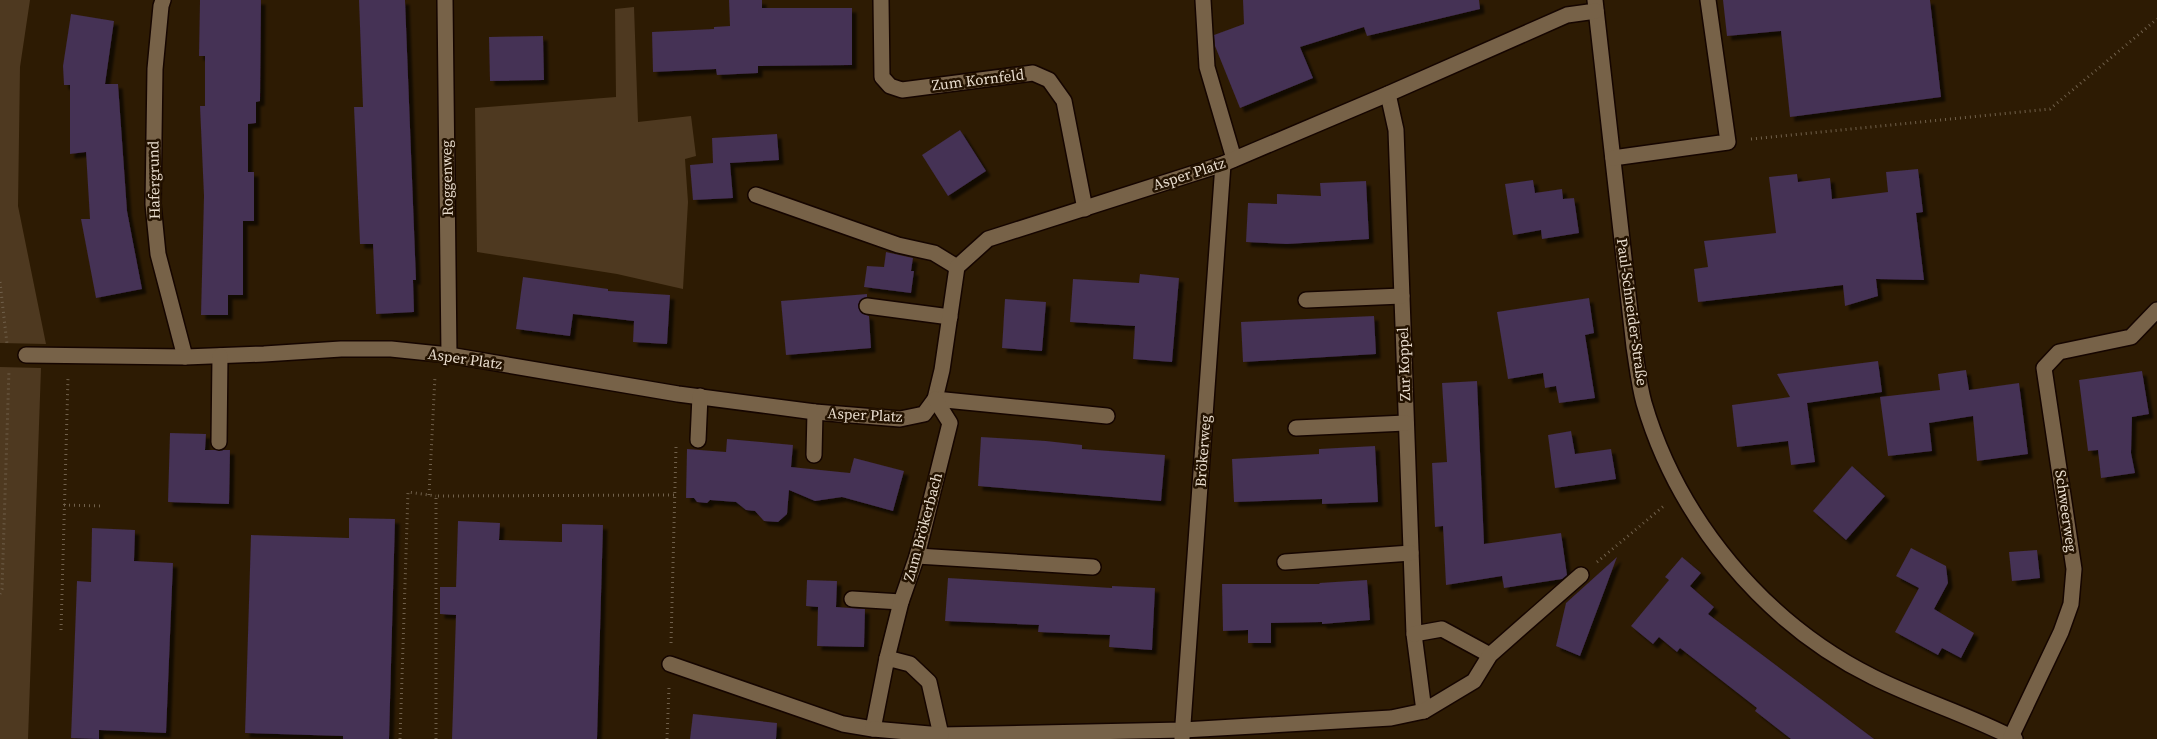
<svg xmlns="http://www.w3.org/2000/svg" width="2157" height="739" viewBox="0 0 2157 739" font-family="'Source Serif 4',serif">
  <defs>
    <filter id="shadow"><feDropShadow dx="4.5" dy="4.5" stdDeviation="1" flood-color="#0009"/></filter>
  </defs>
  <rect width="100%" height="100%" fill="#2d1b03"/>
  <g fill="#4e3920">
    <polygon points="0,0 30,0 20,67 18,206 46,344 0,343"/>
    <polygon points="634,7 638,122 691,116 696,156 685,159 688,202 683,289 617,274 477,252 475,108 616,97 615,9"/>
    <polygon points="0,367 41,368 28,739 0,739"/>
  </g>
  <g fill="#443054" filter="url(#shadow)">
    <polygon points="200,0 261,0 260,101 256,102 256,123 248,124 248,172 254,172 254,221 243,221 243,295 228,295 228,315 201,315 204,196 200,106 205,106 205,56 199,56"/>
    <polygon points="359,0 405,0 416,280 413,280 414,312 376,314 373,244 360,244 354,107 363,107"/>
    <polygon points="729,0 762,0 762,8 852,8 852,65 758,66 758,73 717,75 716,69 653,72 652,32 714,29 714,27 730,26"/>
    <polygon points="1243,0 1479,0 1480,9 1367,36 1364,27 1300,47 1313,78 1240,108 1215,46 1214,35 1244,24"/>
    <polygon points="1723,0 1930,0 1941,97 1790,117 1781,31 1727,36"/>
    <polygon points="71,14 114,21 105,84 118,84 127,211 142,289 96,298 81,219 90,219 86,152 70,154 70,85 64,85 63,66"/>
    <polygon points="543,36 544,80 490,81 489,37"/>
    <polygon points="960,130 986,171 948,196 922,155"/>
    <polygon points="777,134 779,160 730,163 733,198 693,200 690,165 713,163 712,138"/>
    <polygon points="1918,169 1923,212 1916,213 1924,280 1876,279 1878,296 1845,306 1843,285 1698,302 1694,269 1708,267 1704,241 1776,233 1769,177 1797,174 1798,182 1830,178 1832,199 1888,192 1886,172"/>
    <polygon points="1533,180 1535,193 1562,189 1563,199 1574,198 1579,233 1542,239 1541,230 1513,235 1505,184"/>
    <polygon points="1366,181 1369,239 1287,244 1246,242 1248,203 1277,204 1277,194 1321,196 1320,183"/>
    <polygon points="886,252 913,258 911,271 914,271 911,293 864,287 867,266 884,267"/>
    <polygon points="1140,274 1179,278 1172,362 1133,359 1135,326 1070,322 1073,279 1139,283"/>
    <polygon points="523,277 608,289 608,291 670,295 667,344 633,342 634,321 573,314 570,336 516,329"/>
    <polygon points="867,294 867,297 860,300 858,305 861,313 869,316 871,348 786,355 781,301"/>
    <polygon points="1589,298 1594,333 1585,335 1595,398 1559,403 1556,386 1545,388 1543,373 1508,379 1497,312"/>
    <polygon points="1005,299 1046,302 1042,351 1002,348"/>
    <polygon points="1374,316 1376,354 1243,362 1241,322"/>
    <polygon points="1878,361 1882,392 1807,403 1815,462 1791,465 1788,441 1737,447 1732,405 1790,397 1777,374"/>
    <polygon points="1966,370 1969,390 2019,383 2028,454 1977,461 1973,416 1929,423 1932,451 1888,456 1880,397 1940,390 1938,374"/>
    <polygon points="2142,371 2149,414 2132,417 2131,453 2135,473 2101,478 2098,450 2088,451 2079,380"/>
    <polygon points="1477,381 1484,544 1561,533 1567,575 1562,579 1504,588 1502,576 1446,585 1443,526 1435,527 1432,463 1447,462 1442,383"/>
    <polygon points="1571,431 1575,454 1611,449 1616,479 1555,488 1548,435"/>
    <polygon points="170,433 206,434 205,450 230,450 229,504 168,502"/>
    <polygon points="981,437 1046,441 1082,445 1082,449 1165,455 1161,501 978,486"/>
    <polygon points="727,439 793,445 791,467 850,473 854,458 904,471 893,511 842,497 815,501 789,490 787,514 778,522 764,521 755,511 746,510 736,502 710,500 707,503 697,502 694,498 686,498 687,449 726,452"/>
    <polygon points="1375,446 1378,502 1322,504 1322,499 1234,502 1232,459 1319,454 1319,449"/>
    <polygon points="1852,466 1885,496 1846,540 1813,511"/>
    <polygon points="349,518 395,519 389,739 343,739 343,736 245,733 251,535 349,538"/>
    <polygon points="458,521 500,523 499,540 562,542 562,524 603,525 597,739 452,739 456,615 440,614 440,587 456,587"/>
    <polygon points="92,528 135,530 134,561 173,563 166,733 99,730 99,739 71,738 77,581 91,582"/>
    <polygon points="1911,548 1946,566 1948,583 1934,609 1974,633 1961,658 1942,648 1938,655 1895,632 1919,588 1896,576"/>
    <polygon points="2037,550 2040,578 2012,581 2009,552"/>
    <polygon points="1617,557 1580,656 1556,646 1566,603"/>
    <polygon points="1682,557 1701,573 1690,586 1714,607 1708,614 1874,739 1791,739 1755,711 1757,708 1680,648 1677,652 1659,637 1653,644 1631,626 1669,580 1665,577"/>
    <polygon points="948,578 1112,588 1112,586 1155,588 1152,650 1109,647 1110,635 1038,632 1039,625 945,621"/>
    <polygon points="807,580 837,581 836,607 865,609 864,647 817,646 818,607 806,606"/>
    <polygon points="1367,580 1370,620 1322,624 1322,622 1271,623 1271,643 1248,643 1248,630 1223,631 1222,584 1320,584 1319,583"/>
    <polygon points="693,714 777,723 776,739 690,739"/>
  </g>
  <g fill="none" stroke-linecap="round" stroke-linejoin="round">
    <defs>
      <g id="minor">
        <polyline points="163,0 161,6 155,69 153,204 158,254 185,357"/>
        <polyline points="445,0 449,355"/>
        <polyline points="881,0 882,77 890,86 902,90 1033,73 1049,80 1064,101 1085,209"/>
        <polyline points="1203,0 1207,67 1234,159"/>
        <path d="M 1595,0 L 1634,347 C 1637,365 1639,385 1644,403 C 1678,519 1764,623 1873,677 C 1919,700 1969,715 2015,739"/>
        <polyline points="1388,94 1396,130 1414,634 1424,711"/>
        <polyline points="1613,158 1728,142 1708,0"/>
        <polyline points="756,195 898,245 934,253 957,267"/>
        <polyline points="1306,300 1402,296"/>
        <polyline points="867,306 950,317"/>
        <polyline points="26,355 185,357 264,354 341,349 391,349 449,355 678,394 815,412 900,419 924,414 935,399 942,370 957,267 988,239 1223,164 1388,94 1567,15 1596,11"/>
        <polyline points="935,399 1107,416"/>
        <polyline points="1296,428 1406,423"/>
        <polyline points="698,440 700,396"/>
        <polyline points="219,442 220,356"/>
        <polyline points="814,455 815,412"/>
        <polyline points="917,556 1093,567"/>
        <polyline points="1285,562 1411,553"/>
        <polyline points="852,599 901,602"/>
        <polyline points="1414,634 1442,629 1490,655"/>
        <polyline points="887,658 901,602 917,556 950,423 935,399"/>
        <polyline points="670,664 843,724 873,729 887,658 910,664 929,682 941,735 1183,730 1391,718 1424,711 1474,681 1490,655 1581,575"/>
        <polyline points="873,729 941,735"/>
        <polyline points="2011,737 2061,632 2071,604 2074,569 2044,368 2059,352 2131,337 2157,310"/>
        <polyline points="1182,738 1223,164"/>
      </g>
    </defs>
    <use href="#minor" stroke="#150500" stroke-width="18"/>
    <g stroke="#70604b" stroke-width="3" stroke-dasharray="1 4" stroke-linecap="butt">
      <polyline points="1751,139 2050,109 2157,19"/>
      <polyline points="0,282 7,344"/>
      <polyline points="429,495 435,376"/>
      <polyline points="64,505 104,506"/>
      <polyline points="1597,562 1665,505"/>
      <polyline points="0,594 2,589 9,370"/>
      <polyline points="61,630 68,378"/>
      <polyline points="671,643 676,447"/>
      <polyline points="400,739 408,492 436,496"/>
      <polyline points="436,739 436,496 675,495"/>
      <polyline points="667,739 669,687"/>
    </g>
    <use href="#minor" stroke="#776248" stroke-width="15"/>
  </g>
  <g text-anchor="middle" stroke-width="5" stroke-linejoin="round" paint-order="stroke">
    <g font-size="15" fill="#e9ddce" stroke="#231200">
      <text transform="translate(978 80) rotate(-7)" y="5">Zum Kornfeld</text>
      <text transform="translate(1189 174) rotate(-18)" y="5">Asper Platz</text>
      <text transform="translate(447 178) rotate(-91)" y="5">Roggenweg</text>
      <text transform="translate(154 180) rotate(-91)" y="5">Hafergrund</text>
      <text transform="translate(1632 312) rotate(82)" y="5">Paul-Schneider-Straße</text>
      <text transform="translate(465 359) rotate(8)" y="5">Asper Platz</text>
      <text transform="translate(1404 364) rotate(-92)" y="5">Zur Koppel</text>
      <text transform="translate(865 415) rotate(3)" y="5">Asper Platz</text>
      <text transform="translate(1203 451) rotate(-86)" y="5">Brökerweg</text>
      <text transform="translate(2066 511) rotate(82)" y="5">Schweerweg</text>
      <text transform="translate(923 527) rotate(-75)" y="5">Zum Brökerbach</text>
    </g>
  </g>
</svg>
